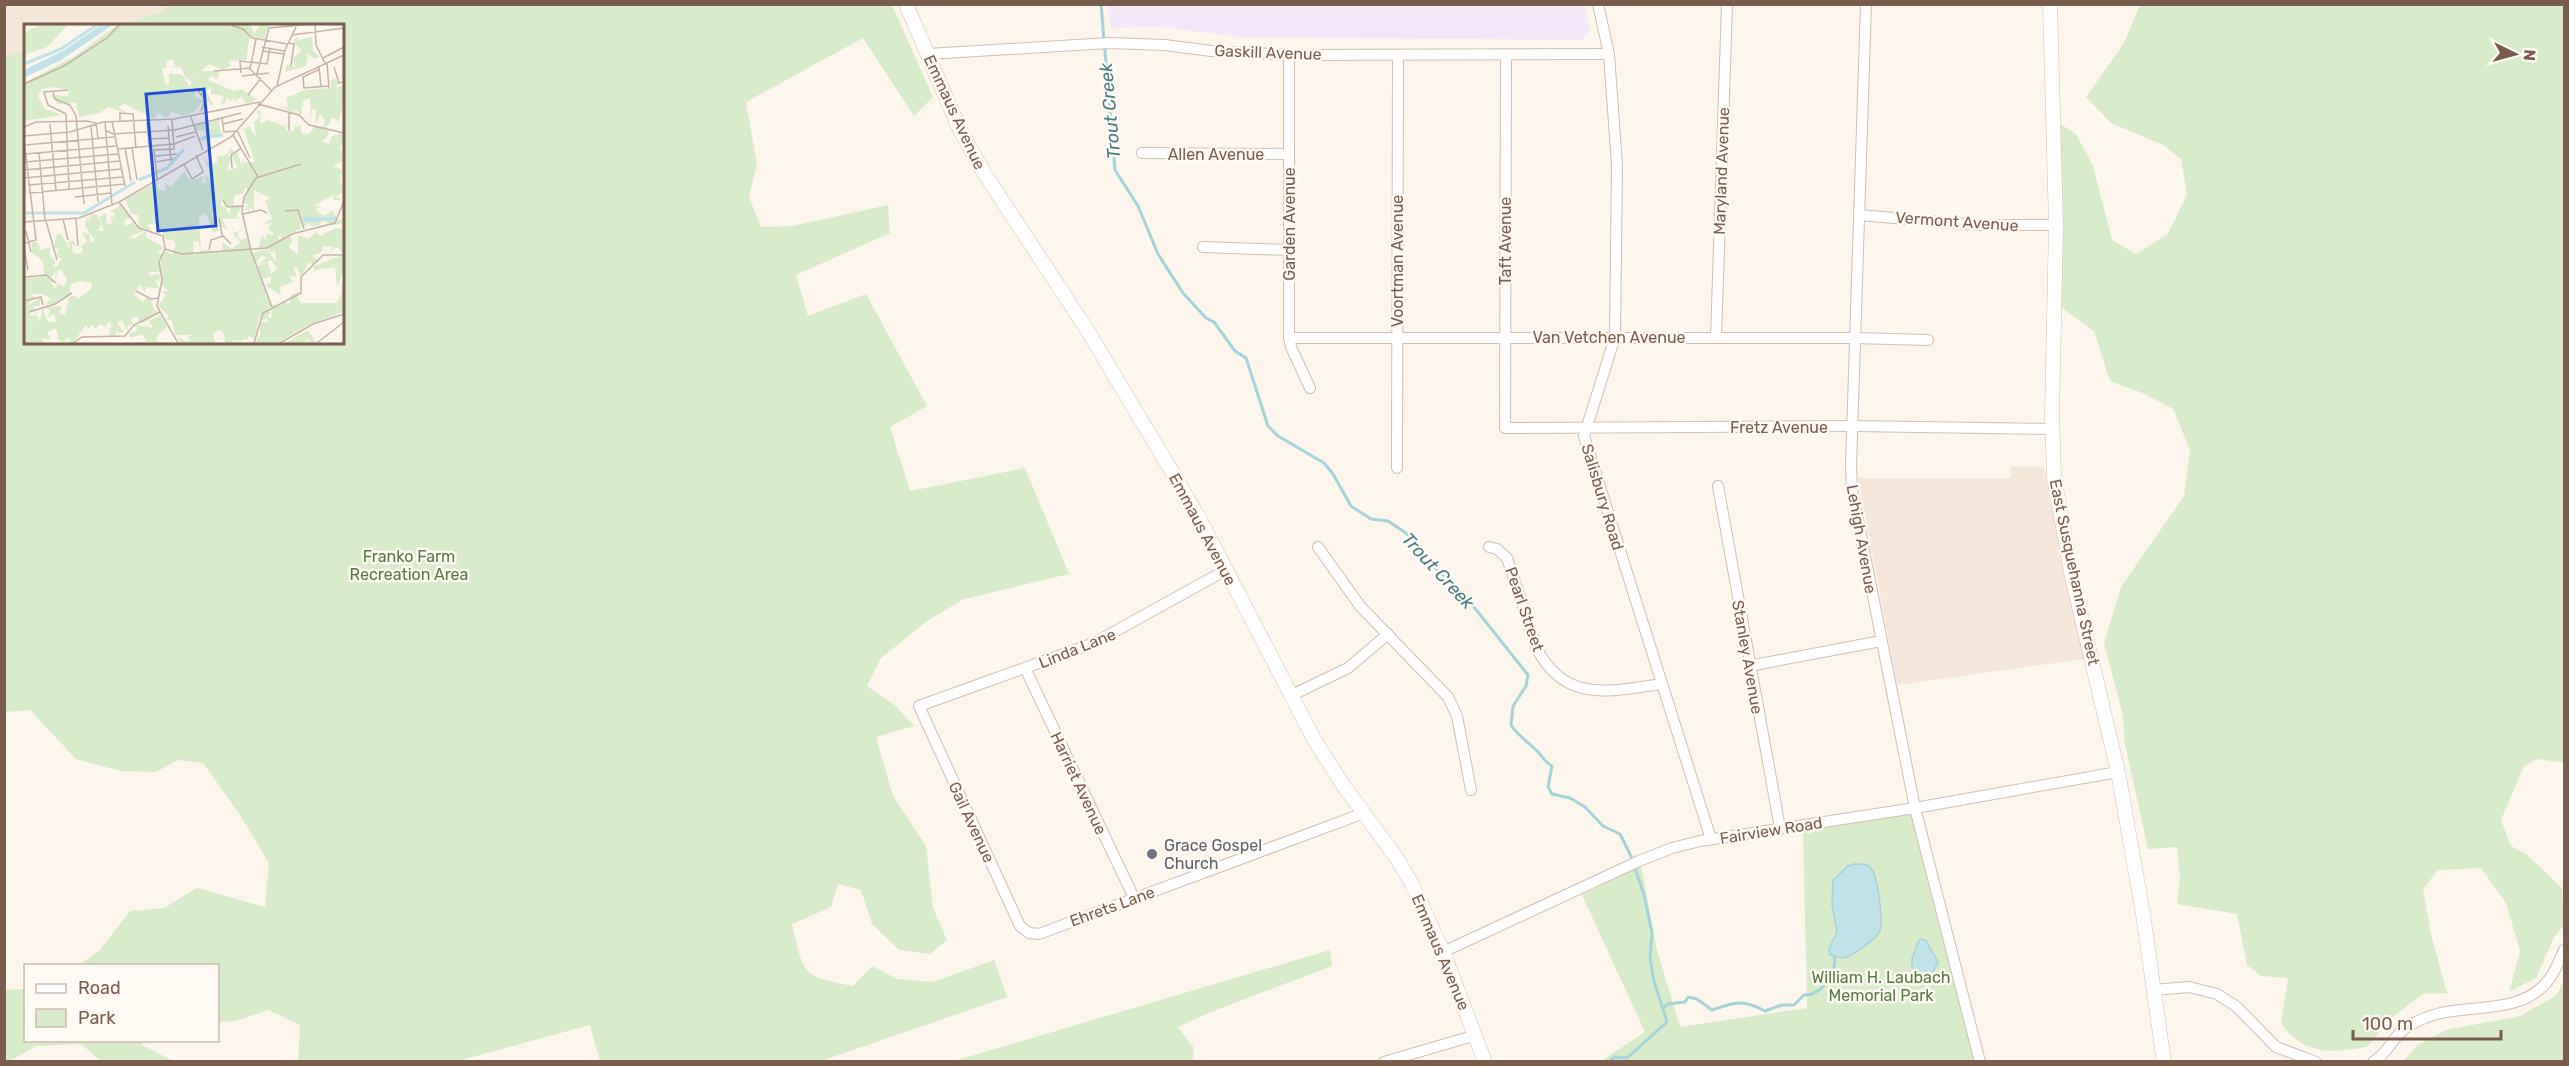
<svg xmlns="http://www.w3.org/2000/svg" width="2569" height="1066" viewBox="0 0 2569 1066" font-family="Rubik,sans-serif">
  <rect width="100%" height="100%" fill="#fdf6ec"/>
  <g fill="#f5e8da">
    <polygon points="5,5 165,5 165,12 116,25 26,26 25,51 5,57"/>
    <polygon points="2011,466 2044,467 2084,659 1897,685 1858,478 2011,478"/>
  </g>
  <polygon fill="#f3e8fa" points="1107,5 1585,5 1590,31 1582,40 1239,37 1154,26 1112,29"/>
  <g fill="#d8ecc9">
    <path d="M 165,5 L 892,5 L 933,97 L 914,116 L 863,38 L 746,102 L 757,164 L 749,197 L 761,227 L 793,226 L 888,205 L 890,233 L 796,275 L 808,316 L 866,294 L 927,406 L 890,427 L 910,491 L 1025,468 L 1069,574 L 964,599 L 927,621 L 880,659 L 867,686 L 897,707 L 914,726 L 876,737 L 893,796 L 926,846 L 933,908 L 947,940 L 930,954 L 899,950 L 872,924 L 861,890 L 838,884 L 831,907 L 792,924 C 804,974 800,976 853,986 L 872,966 L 897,979 L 933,982 L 994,960 L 1007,997 L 821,1061 L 600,1061 L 590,1025 L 458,1061 L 298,1062 L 300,1025 L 268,1010 L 236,1021 L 218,1022 L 218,966 L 79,965 L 99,951 L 130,911 L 164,908 L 197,888 L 265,907 L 269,863 L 240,815 L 203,763 L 178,760 L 156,772 L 120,771 L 76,759 L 30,710 L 5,712 L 5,57 L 25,51 L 26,342 L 342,342 L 342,26 L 116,25 L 165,12 Z"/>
    <path d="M 2140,5 L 2564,5 L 2564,763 L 2537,759 L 2524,766 L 2501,820 L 2511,846 L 2526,854 L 2562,888 L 2564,925 L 2554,937 L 2536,978 L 2509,992 L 2520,951 L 2506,903 L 2481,868 L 2438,870 L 2423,889 L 2431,934 L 2447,993 L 2423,994 L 2390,1019 L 2367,1047 C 2332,1053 2304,1056 2281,1023 L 2288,978 L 2261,976 L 2247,965 L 2237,914 L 2177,904 L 2180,878 L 2177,847 L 2148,849 L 2125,744 L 2123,716 L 2104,643 L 2121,587 L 2184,496 L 2190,450 L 2173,409 L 2145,394 L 2110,381 L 2094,331 L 2054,302 L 2054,120 L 2076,134 L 2093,166 L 2112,240 L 2136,254 L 2168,234 L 2187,194 L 2181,159 L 2163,145 L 2111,123 L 2086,97 L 2124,43 Z"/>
    <polygon points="1913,814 1975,1061 1605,1061 1604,1059 1645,1032 1582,895 1641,865 1657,950 1680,1027 1807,1008 1803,830"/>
    <polygon points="1330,950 1332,966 1211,1012 1178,1027 1194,1048 1193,1061 954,1061"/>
    <polygon points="2564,979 2564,1061 2403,1061 2418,1045 2446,1030 2520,1016 2557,995"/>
    <polygon points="25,989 26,1040 144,1041 141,1045 174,1061 101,1061 81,1044 36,1046 10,1061 5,1061 5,990"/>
  </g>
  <g fill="#bfe3e8" stroke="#a5d3da" stroke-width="1.5">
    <path d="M 1854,864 C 1860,864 1867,863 1871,868 C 1878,877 1884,924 1879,933 C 1875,939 1851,957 1844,958 C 1840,958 1835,956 1830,955 L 1829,949 L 1837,932 L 1832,905 L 1833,880 L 1848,866 Z"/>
    <polygon points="1922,939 1926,941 1938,962 1928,983 1912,967 1912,959 1919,940"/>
  </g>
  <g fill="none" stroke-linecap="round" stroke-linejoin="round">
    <g stroke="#a5d3da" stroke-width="3">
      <path d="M 1101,4 L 1115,170 L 1138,206 L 1158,254 L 1183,293 L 1206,318 L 1214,322 L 1235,351 L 1246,358 L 1268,426 L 1278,436 L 1324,463 L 1333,474 L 1351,506 L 1371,519 L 1388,521 L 1406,533 L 1417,549 L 1474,607 L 1528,675 L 1526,686 L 1513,706 L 1511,725 C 1520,738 1530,743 1539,753 C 1544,759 1545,762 1552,766 L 1548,787 L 1552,794 L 1570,798 L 1585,807 L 1603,826 L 1620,834 L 1631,856 L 1644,895 L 1652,933 L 1650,958 L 1654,981 L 1667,1022 L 1627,1058 L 1614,1057 L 1609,1062"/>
      <path d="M 1664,1007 L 1668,1004 L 1685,1002 L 1688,997 L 1697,999 L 1712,1010 C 1735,1002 1743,999 1765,1011 L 1782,1005 L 1794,1005 L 1804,995 C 1821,996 1838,972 1834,956"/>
    </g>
    <defs>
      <g id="street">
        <polyline points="1598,4 1609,54 1617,165 1615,337 1584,436 1711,839"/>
        <polyline points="1866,4 1851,465 1852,490 1915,808 1980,1062"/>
        <polyline points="928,54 1109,43 1165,45 1211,51 1289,55 1609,54"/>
        <polyline points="1289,55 1289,338 1291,347 1310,388"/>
        <polyline points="1506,55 1505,428 1852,426 2052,429"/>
        <polyline points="1142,153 1289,154"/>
        <polyline points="1859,215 1977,225 2056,225"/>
        <polyline points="1203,247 1290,250"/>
        <polyline points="1289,338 1854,338 1928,340"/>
        <polyline points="1716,338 1727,4"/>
        <polyline points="1397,468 1398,55"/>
        <polyline points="1718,486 1780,828"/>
        <polyline points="1318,547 1360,606 1448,697 1457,716 1471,790"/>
        <path d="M 1489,547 L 1497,549 L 1507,558 L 1537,649 C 1566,704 1610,691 1662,684"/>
        <polyline points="1226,570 1094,643 919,706 1020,926 1029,933 1039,934 1364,813"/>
        <polyline points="1749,666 1881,641"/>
        <polyline points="1025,668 1134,898"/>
        <polyline points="1290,696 1348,668 1388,634"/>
        <polyline points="1443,952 1639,861 1672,848 1700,841 1915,808 2118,772"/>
        <polyline points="2153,990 2189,987 2217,994 2237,1007 2276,1047 2316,1062"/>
        <polyline points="1384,1062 1476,1035"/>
        <path d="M 2373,1062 C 2387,1054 2390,1042 2401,1032 C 2407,1026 2417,1021 2425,1018 C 2462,1002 2518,1017 2547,982 C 2555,973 2559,961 2564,950"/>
      </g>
      <g id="secondary">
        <polyline points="906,4 960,130 984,173 1086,328 1171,470 1200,520 1315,741 1343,785 1396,857 1412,884 1443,952 1485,1062"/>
        <polyline points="2050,4 2056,225 2052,414 2054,476 2072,577 2118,772 2143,914 2164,1062"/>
      </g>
    </defs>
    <use href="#street" stroke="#d1beb0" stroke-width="12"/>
    <use href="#secondary" stroke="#d6c0b0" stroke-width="15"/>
    <use href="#street" stroke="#fff" stroke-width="10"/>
    <use href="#secondary" stroke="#fff" stroke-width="14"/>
  </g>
  <circle fill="#6b7280" stroke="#fffaf3" stroke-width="2" cx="1152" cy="854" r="6"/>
  <g text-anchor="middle" stroke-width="5" stroke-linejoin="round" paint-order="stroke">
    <g font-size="16" fill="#7a5c4d" stroke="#fffaf3">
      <text transform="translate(1268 52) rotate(2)" y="6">Gaskill Avenue</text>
      <text transform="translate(955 112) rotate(65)" y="6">Emmaus Avenue</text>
      <text x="1216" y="160">Allen Avenue</text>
      <text transform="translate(1721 171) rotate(-88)" y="6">Maryland Avenue</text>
      <text transform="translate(1957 221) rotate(4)" y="6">Vermont Avenue</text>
      <text transform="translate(1289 224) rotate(-90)" y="6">Garden Avenue</text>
      <text transform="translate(1505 241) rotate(-90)" y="6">Taft Avenue</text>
      <text transform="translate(1397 261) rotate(-90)" y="6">Voortman Avenue</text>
      <text x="1609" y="343">Van Vetchen Avenue</text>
      <text x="1779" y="433">Fretz Avenue</text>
      <text transform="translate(1603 497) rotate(73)" y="6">Salisbury Road</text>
      <text transform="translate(1203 529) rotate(62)" y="6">Emmaus Avenue</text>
      <text transform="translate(1862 539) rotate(80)" y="6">Lehigh Avenue</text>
      <text transform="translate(2075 572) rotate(78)" y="6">East Susquehanna Street</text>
      <text transform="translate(1525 609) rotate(71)" y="6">Pearl Street</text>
      <text transform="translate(1077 648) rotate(-22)" y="6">Linda Lane</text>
      <text transform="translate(1748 657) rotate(80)" y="6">Stanley Avenue</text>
      <text transform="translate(1079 783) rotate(65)" y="6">Harriet Avenue</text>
      <text transform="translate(972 822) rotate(65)" y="6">Gail Avenue</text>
      <text transform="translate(1771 830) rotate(-9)" y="6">Fairview Road</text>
      <text transform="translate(1112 906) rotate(-20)" y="6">Ehrets Lane</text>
      <text transform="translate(1441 952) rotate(67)" y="6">Emmaus Avenue</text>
    </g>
    <g font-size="16" fill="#537a41" stroke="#fffaf3">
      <text x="409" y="562">Franko Farm<tspan x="409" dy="18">Recreation Area</tspan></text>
      <text x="1881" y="983">William H. Laubach<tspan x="1881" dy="18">Memorial Park</tspan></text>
    </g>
    <g font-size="16" fill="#5b616d" stroke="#fffaf3" text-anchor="start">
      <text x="1164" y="851">Grace Gospel<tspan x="1164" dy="18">Church</tspan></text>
    </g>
    <g font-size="18" font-style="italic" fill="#437c86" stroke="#fffaf3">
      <text transform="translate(1110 111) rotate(-95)" y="6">Trout Creek</text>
      <text transform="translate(1438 571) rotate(47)" y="6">Trout Creek</text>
    </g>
  </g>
  <g transform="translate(24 24)">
    <rect width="320" height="320" fill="#fdf6ec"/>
    <path d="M 17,0 L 45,0 L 23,23 L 0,31 L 0,9 ZM 95,0 L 226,0 L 230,9 L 237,0 L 245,0 L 240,15 L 226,12 L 222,36 L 204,37 L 207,42 L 198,46 L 185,40 L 178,47 L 195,47 L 194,55 L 187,52 L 184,56 L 210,67 L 217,65 L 233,75 L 222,80 L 218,73 L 210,77 L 208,73 L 207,78 L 203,73 L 202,79 L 196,81 L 200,72 L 187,70 L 187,64 L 182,66 L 189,81 L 186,82 L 185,77 L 181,81 L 177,67 L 176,66 L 166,63 L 168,57 L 163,56 L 173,52 L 162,55 L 157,43 L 144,44 L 151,42 L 149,36 L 142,37 L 143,43 L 138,44 L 141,60 L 145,61 L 145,50 L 158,50 L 166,64 L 164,68 L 172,65 L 170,73 L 180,76 L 170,88 L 159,92 L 148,88 L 142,94 L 135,89 L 130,95 L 101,80 L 94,83 L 104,90 L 84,83 L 76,89 L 55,93 L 52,79 L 34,80 L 26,71 L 44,72 L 45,66 L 27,63 L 18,65 L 14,72 L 21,85 L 39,91 L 0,97 L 0,59 L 51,32 ZM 273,12 L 275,16 L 288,13 L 289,27 L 296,33 L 290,35 L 284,29 L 282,42 L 261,48 L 263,40 L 271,43 L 269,34 L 278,26 L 269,19 ZM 310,54 L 315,59 L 312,63 L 319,62 L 318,86 L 313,101 L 313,95 L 307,94 L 306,101 L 302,101 L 305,110 L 298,118 L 305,120 L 308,112 L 319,109 L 319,122 L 316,122 L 319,137 L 309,142 L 319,146 L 316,153 L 319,168 L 312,173 L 318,176 L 310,176 L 309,171 L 290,182 L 298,182 L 291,185 L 299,192 L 309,187 L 314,196 L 319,195 L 319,200 L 305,201 L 299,196 L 295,201 L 302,201 L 287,202 L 286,198 L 281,203 L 276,198 L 277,204 L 257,215 L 257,210 L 254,212 L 255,217 L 266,212 L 268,217 L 272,210 L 265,223 L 274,231 L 274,211 L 284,215 L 292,208 L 296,212 L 312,204 L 319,205 L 319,230 L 314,223 L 303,228 L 310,223 L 299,222 L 298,228 L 288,232 L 296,237 L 289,241 L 285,238 L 277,253 L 273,244 L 269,243 L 273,253 L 265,252 L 270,258 L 257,262 L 256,271 L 241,261 L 247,258 L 247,252 L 238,255 L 233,243 L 244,238 L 247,250 L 253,244 L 247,236 L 233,242 L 243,233 L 237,232 L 231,241 L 243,271 L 233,276 L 243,272 L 248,281 L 254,279 L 243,285 L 246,287 L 244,293 L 248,294 L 247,284 L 260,277 L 265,281 L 267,271 L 277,267 L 272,271 L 277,279 L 312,279 L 318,268 L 317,257 L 319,261 L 319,288 L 281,302 L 254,319 L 231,319 L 236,311 L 236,297 L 244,299 L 242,293 L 240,297 L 236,293 L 232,292 L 235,294 L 231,315 L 225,312 L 222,317 L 220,314 L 218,319 L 215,316 L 211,319 L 210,314 L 209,319 L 201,319 L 200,309 L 196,306 L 189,309 L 191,319 L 155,319 L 154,313 L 165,318 L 164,313 L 170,311 L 151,311 L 148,296 L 142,296 L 145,292 L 134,282 L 142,271 L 137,267 L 144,267 L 138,261 L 136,237 L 141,227 L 148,230 L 152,221 L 149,216 L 141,215 L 134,199 L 123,201 L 129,208 L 115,203 L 114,191 L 107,190 L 101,175 L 135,157 L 133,161 L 136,167 L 142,166 L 141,159 L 147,163 L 160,147 L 166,157 L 180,152 L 178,158 L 182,160 L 181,150 L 187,157 L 188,153 L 179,132 L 184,139 L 193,139 L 193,133 L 202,131 L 207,123 L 210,128 L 203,130 L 207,134 L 203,147 L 214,143 L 207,132 L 213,127 L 218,142 L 219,134 L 220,139 L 231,138 L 220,106 L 217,106 L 225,102 L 232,113 L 230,98 L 236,93 L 232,86 L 237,87 L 236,100 L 244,96 L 259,102 L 264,100 L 261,104 L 264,108 L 270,106 L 273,95 L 272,104 L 276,100 L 278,110 L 285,110 L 291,102 L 299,103 L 301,97 L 297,90 L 291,101 L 292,85 L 288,85 L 286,100 L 286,74 L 279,77 L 277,92 L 272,85 L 269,87 L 276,91 L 254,82 L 264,84 L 262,74 L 281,66 L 308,64 L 306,58 ZM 221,164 L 223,165 L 219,179 L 225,181 L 219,183 L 224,183 L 220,186 L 226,186 L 224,190 L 226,190 L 226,182 L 230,188 L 230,166 L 246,174 L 241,177 L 248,195 L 239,200 L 249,199 L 244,203 L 250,211 L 243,210 L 242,217 L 238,210 L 234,226 L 244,224 L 247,229 L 251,226 L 252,238 L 243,225 L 229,229 L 231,240 L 223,214 L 216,216 L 213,210 L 220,204 L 211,209 L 209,200 L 210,211 L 216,218 L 208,225 L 198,218 L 199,228 L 178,226 L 170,231 L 169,218 L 174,217 L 177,225 L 175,193 L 182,189 L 189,209 L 196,206 L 190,201 L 194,191 L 189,194 L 187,188 L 193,187 L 197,203 L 204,206 L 198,195 L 219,194 L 212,193 L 218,182 L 207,183 L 205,191 L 201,183 L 197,182 L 198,173 L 202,182 L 210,182 L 210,172 L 220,169 ZM 195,95 L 197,110 L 175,118 L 173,115 L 182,112 L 180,106 L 171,107 L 169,101 ZM 94,179 L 108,194 L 101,195 L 100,202 L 110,198 L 120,207 L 105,213 L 110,215 L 122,207 L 122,213 L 140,224 L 133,229 L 138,230 L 136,248 L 124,248 L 127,252 L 135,249 L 136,257 L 131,256 L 136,265 L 122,263 L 121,269 L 116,260 L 110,271 L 119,278 L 123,273 L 127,275 L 130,285 L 135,288 L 123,297 L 117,293 L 122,297 L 119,299 L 115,299 L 114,292 L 106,295 L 110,300 L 103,302 L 104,309 L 98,296 L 93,299 L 100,308 L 94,309 L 92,302 L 92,311 L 86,312 L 85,304 L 90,303 L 86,301 L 87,296 L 81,303 L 76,300 L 70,306 L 70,300 L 64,305 L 62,301 L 49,319 L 42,319 L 46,317 L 44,314 L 40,318 L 35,317 L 32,304 L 23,308 L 27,316 L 18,314 L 20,318 L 28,318 L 0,319 L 1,254 L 21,252 L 30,257 L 27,259 L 32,266 L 33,259 L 40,263 L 43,255 L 37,246 L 33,247 L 32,258 L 31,247 L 28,253 L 20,251 L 19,237 L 8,229 L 8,218 L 13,218 L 17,226 L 27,223 L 25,229 L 32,239 L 28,242 L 32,243 L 38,235 L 32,232 L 39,230 L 32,231 L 35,225 L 30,224 L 32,212 L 37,209 L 46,226 L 44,217 L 50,217 L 53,222 L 48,220 L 49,229 L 57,230 L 59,225 L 56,223 L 63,218 L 58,208 L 66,210 L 66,219 L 71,216 L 61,202 L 62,192 L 65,198 L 66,190 L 69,199 L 67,190 L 73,191 L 77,201 L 74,207 L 80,207 L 75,194 L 83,188 L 82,199 L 88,200 L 86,190 L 89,194 L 91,190 L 85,187 L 95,183 ZM 55,257 L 68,259 L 67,265 L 54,275 L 52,271 L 45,273 L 41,291 L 35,289 L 38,282 L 18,283 L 26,286 L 24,293 L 30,290 L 32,298 L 24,298 L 18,283 L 16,299 L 13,292 L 6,291 L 7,286 L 13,290 L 9,282 L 16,282 L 17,273 L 4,281 L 10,273 L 6,270 L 19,270 L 27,275 L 20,281 L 29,280 L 46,270 L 46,261 ZM 319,231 L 319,248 L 313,264 L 311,243 L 291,246 L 290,251 L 290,242 ZM 137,291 L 143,303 L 132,313 L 134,319 L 122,318 L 119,310 L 107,314 L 104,310 L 112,307 L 113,303 L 109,303 L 113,301 L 129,304 L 125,297 ZM 284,306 L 292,319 L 285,319 L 284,315 L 280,319 L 261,319 Z" fill="#d8ecc9" fill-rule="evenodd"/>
    <path d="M 78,0 L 90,0 L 37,36 L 0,54 L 0,46 L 39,27 Z" fill="#bfe3e8"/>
    <path fill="none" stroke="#bfe3e8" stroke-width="3" d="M 0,40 L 37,25 L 74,0M 178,114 L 199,111M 115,156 L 143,144 L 160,125M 0,189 L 60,189 L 111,158M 279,194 L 309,195M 280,197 L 312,194"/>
    <path fill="none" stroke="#c5b3a7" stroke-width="1.5" d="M 204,0 L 219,5 L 228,14 L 263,20M 291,0 L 292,21 L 301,39M 268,11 L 320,4M 232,15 L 226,45 L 247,66M 264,19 L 270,20 L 267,42M 238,23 L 260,27M 238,27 L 260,30M 299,34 L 320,23M 303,39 L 305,64M 295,43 L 297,63M 310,43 L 315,59 L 320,58M 296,45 L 279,53 L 280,64 L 305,62M 190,47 L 226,44M 217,49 L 216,37 L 243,40 L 246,24M 233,50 L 245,4 L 288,0M 218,52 L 245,49M 0,60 L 40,42 L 83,14 L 96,0M 253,62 L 261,26 L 273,1M 173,65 L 181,76 L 177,87M 19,68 L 44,66M 20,68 L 24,81 L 42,90M 29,68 L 31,75 L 46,81 L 52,92 L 60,180M 224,71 L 237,54M 234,80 L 275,91 L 285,101 L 320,109M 42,90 L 45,165M 166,91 L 179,126M 198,94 L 200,108 L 212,107M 88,97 L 101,162M 96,97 L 96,89 L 109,90 L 112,124M 81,98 L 88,181M 123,98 L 125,122M 26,100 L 32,167M 199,100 L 219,95M 67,102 L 74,178M 144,102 L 147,137M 0,103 L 12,98 L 63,97 L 72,99 L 74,114M 81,106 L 89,110 L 151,106 L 217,89M 213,106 L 226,134M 265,107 L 265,88M 209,111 L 234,153M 0,112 L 46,108 L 79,98 L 150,95 L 236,78M 152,113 L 171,108M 125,115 L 145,114M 0,117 L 12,216 L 0,219M 1,121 L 90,113M 101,124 L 107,157M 108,124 L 113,156M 93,125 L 150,120 L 171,112M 130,125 L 133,156M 130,126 L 150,125 L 148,95M 15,129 L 21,196M 1,130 L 92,122M 131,132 L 153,130M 1,138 L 94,130M 131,138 L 149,135M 160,140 L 168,155 L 179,148 L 172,131M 208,144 L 207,131 L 216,125M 0,146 L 96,137M 0,154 L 97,145M 4,161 L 99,153M 5,169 L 101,160M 51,173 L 87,169M 199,176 L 203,183 L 218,182M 95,178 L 115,204 L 139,212 L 141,225 L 135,238 L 138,256 L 133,282 L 154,319M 261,187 L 274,186 L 280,205M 219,190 L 237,186 L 243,189M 52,194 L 54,222M 195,194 L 198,211 L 207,220M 39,195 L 44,216M 22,197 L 33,236M 0,198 L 55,194 L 95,178 L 207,113 L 251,63 L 320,31M 2,207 L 7,228M 0,224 L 4,246M 141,225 L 158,230 L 243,224 L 268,210 L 311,199 L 320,177M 185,226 L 187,216 L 199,212M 0,253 L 22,251 L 32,259M 112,267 L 127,275 L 135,274M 0,277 L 17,273 L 19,281M 248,283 L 227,227 L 218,188 L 220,173 L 232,154 L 277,140M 5,288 L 31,280 L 48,269M 49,319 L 58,313 L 101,312 L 110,301 L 136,288M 230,319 L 239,289 L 277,269 L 277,253 L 299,231 L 320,231M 256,319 L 289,300 L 320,290M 293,319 L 320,298"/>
    <path fill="#1d4ed8" fill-opacity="0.15" stroke="#1d4ed8" stroke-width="3" d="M 180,65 L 192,202 L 134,207 L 122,70 Z"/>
    <rect width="320" height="320" fill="none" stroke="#7a5c4d" stroke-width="3"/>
  </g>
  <rect width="2569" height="1066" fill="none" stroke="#7a5c4d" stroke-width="12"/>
  <rect x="24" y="964" width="195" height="78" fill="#fffaf3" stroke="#cabbb1" stroke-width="1.5"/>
  <rect x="36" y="984" width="30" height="9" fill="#ffffff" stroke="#cabbb1" stroke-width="1.5"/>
  <text x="78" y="994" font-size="18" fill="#7a5c4d">Road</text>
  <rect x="36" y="1009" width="30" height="18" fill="#d8ecc9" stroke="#cabbb1" stroke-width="1.5"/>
  <text x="78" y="1024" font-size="18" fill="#7a5c4d">Park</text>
  <g transform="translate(2515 54) rotate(95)" stroke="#fffaf3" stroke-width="4.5" paint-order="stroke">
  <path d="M0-4.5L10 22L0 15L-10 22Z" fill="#7a5c4d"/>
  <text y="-9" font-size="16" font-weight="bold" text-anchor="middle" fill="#7a5c4d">N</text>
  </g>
  <path d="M2353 1030v9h148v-9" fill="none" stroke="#7a5c4d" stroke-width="3"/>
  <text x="2362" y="1030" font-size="18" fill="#7a5c4d" stroke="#fffaf3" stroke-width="4.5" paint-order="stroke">100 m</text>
</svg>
